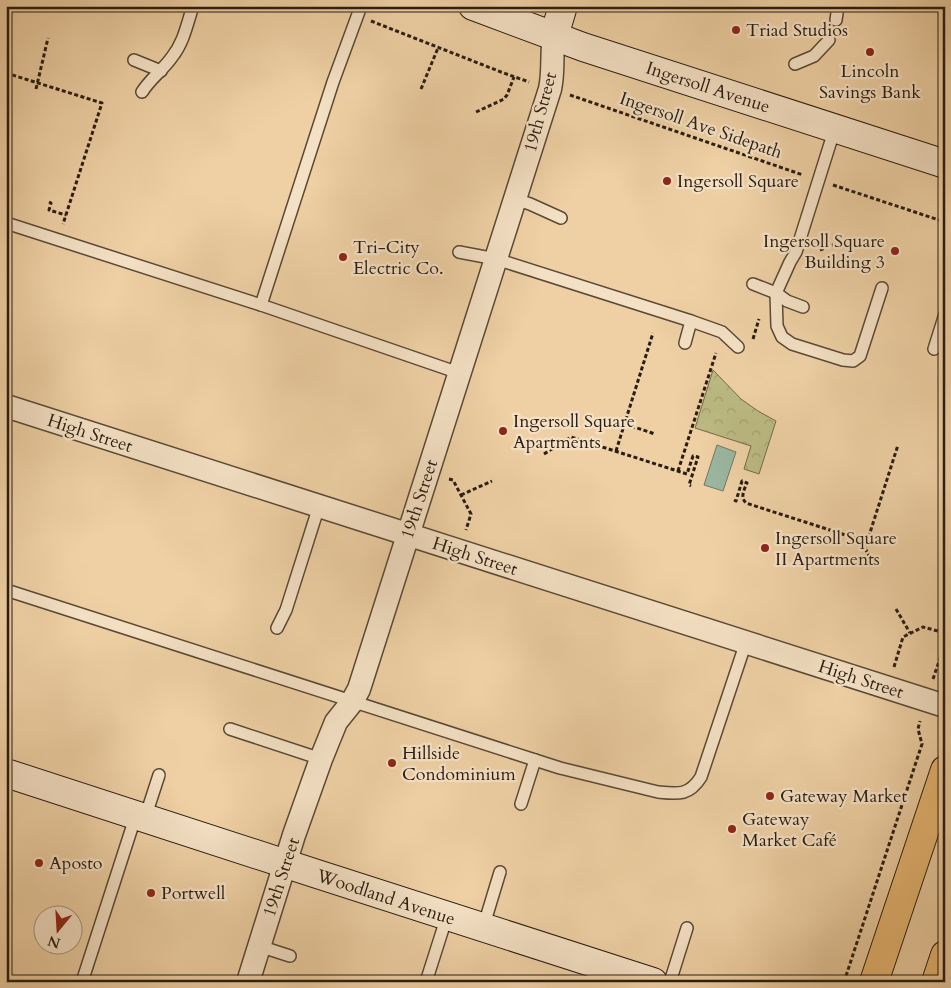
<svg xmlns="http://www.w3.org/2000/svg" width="951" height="988" viewBox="0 0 951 988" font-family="Cardo,serif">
  <defs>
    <pattern id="park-crowns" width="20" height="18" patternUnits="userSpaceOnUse" patternTransform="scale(1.25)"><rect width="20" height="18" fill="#bcba83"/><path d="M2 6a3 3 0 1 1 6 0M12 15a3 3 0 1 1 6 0" fill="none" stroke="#a29f70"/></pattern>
  </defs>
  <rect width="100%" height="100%" fill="#eed0a4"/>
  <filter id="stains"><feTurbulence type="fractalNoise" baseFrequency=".004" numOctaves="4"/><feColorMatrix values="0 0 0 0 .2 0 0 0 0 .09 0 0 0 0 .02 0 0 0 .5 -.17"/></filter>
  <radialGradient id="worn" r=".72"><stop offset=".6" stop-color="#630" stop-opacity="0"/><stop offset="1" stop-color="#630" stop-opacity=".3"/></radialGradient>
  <polygon fill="url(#park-crowns)" stroke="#726b4a" points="713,370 741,399 758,411 776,421 759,474 744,469 751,446 695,428"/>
  <polygon fill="#9bb7a1" stroke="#6d7967" points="717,445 736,452 723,491 704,485"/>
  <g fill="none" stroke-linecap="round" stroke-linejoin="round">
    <defs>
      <g id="lane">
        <polyline points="361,6 333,82 261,305 459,373"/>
        <polyline points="836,20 838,6"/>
        <polyline points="134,60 161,71"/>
        <polyline points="795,64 814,56 829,40"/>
        <path d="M 142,92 C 150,79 163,70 172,57 C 184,42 187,24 193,6"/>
        <polyline points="515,199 530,204 561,218"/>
        <polyline points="6,223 261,305"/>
        <polyline points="459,252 496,259 691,321 722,332 738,347"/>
        <polyline points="753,284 776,293 790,262 796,252 835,128"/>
        <polyline points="776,293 777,326 782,337 792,344 843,360 853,361 860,356 882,288"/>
        <polyline points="776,293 787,301 803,307"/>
        <polyline points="685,343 691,321"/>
        <polyline points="934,349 945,314"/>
        <path d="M 6,590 L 535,760 L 560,768 L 658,792 C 678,794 689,796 701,777 L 746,642"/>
        <polyline points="277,628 286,610 319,506"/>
        <polyline points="230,729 321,759"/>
        <polyline points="521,804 535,760"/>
        <polyline points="145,818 159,775"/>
        <polyline points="483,928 500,872"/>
        <polyline points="259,946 290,956"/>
        <polyline points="82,982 136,815"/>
        <polyline points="426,982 447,916"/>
        <polyline points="670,982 687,928"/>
      </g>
      <g id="street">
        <polyline points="6,406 945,706"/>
        <path d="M 248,982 L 294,835 L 321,759 L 336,722 L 352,702 L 359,689 L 550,89 C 554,71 551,54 554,36"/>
      </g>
      <g id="secondary">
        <polyline points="473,6 583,47 945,164"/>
        <polyline points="554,36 563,6"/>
        <polyline points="6,773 314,873 653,982"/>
      </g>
      <g id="primary">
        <polyline points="874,982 945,770"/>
        <polyline points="936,982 945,955"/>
      </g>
    </defs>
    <use href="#lane" stroke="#5a4935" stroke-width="14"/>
    <use href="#street" stroke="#5a4935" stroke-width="25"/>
    <use href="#secondary" stroke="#291c10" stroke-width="30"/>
    <use href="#primary" stroke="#291c10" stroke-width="30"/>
    <g stroke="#291c10" stroke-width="3" stroke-dasharray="4 2.5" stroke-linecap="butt">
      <polyline points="371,21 501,72 529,82"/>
      <polyline points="6,73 102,103 63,224"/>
      <polyline points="36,89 48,38"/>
      <polyline points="421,89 438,48"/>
      <polyline points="570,95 803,175"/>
      <polyline points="476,112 504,99 507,95 514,77"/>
      <polyline points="833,185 945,222"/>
      <polyline points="49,202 51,203 49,210 66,215"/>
      <path d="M 820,250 C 829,247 839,241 848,243"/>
      <polyline points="753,339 759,319"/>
      <polyline points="625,424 655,434"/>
      <polyline points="616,451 653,333"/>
      <polyline points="544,454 571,437 687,474 693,456 698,457 689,485 691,486"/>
      <polyline points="678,471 716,353"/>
      <polyline points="449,479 453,480 471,514 466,530"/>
      <polyline points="461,495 492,481"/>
      <path d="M 734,500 L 736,501 L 742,481 L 747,483 C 744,490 740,497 746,503 L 867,542 L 898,445"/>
      <polyline points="867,542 865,548 870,558"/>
      <polyline points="896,609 910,633"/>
      <polyline points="894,667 903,637 923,627 945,633"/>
      <polyline points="933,679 945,644"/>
      <polyline points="844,982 922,744 918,729 920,721"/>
    </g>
    <use href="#lane" stroke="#f4e0c4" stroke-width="11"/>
    <use href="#street" stroke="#f4e0c4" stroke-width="22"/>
    <use href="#secondary" stroke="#f4e0c4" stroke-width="28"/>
    <use href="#primary" stroke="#e7b872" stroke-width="28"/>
  </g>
  <g fill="#8f2418" stroke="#f4e0c4" stroke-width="2">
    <circle cx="736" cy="30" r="5"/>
    <circle cx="870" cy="52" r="5"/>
    <circle cx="667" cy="181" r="5"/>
    <circle cx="895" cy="251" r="5"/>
    <circle cx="343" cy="257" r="5"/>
    <circle cx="503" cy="431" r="5"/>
    <circle cx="765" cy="548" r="5"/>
    <circle cx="392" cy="763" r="5"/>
    <circle cx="770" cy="796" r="5"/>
    <circle cx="732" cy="829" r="5"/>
    <circle cx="39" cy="863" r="5"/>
    <circle cx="151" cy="893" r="5"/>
  </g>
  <g text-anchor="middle" stroke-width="4.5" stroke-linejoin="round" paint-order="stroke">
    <g font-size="18" fill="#291c10" stroke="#f4e0c4" text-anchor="start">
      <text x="746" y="36">Triad Studios</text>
      <text x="870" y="77" text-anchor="middle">Lincoln<tspan x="870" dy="21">Savings Bank</tspan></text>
      <text x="677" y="187">Ingersoll Square</text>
      <text x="885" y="247" text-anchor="end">Ingersoll Square<tspan x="885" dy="21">Building 3</tspan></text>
      <text x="353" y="253">Tri-City<tspan x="353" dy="21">Electric Co.</tspan></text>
      <text x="513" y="427">Ingersoll Square<tspan x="513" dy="21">Apartments</tspan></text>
      <text x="775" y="544">Ingersoll Square<tspan x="775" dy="21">II Apartments</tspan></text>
      <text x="402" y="759">Hillside<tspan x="402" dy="21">Condominium</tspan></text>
      <text x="780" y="802">Gateway Market</text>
      <text x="742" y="825">Gateway<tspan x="742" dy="21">Market Café</tspan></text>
      <text x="49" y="869">Aposto</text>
      <text x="161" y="899">Portwell</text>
    </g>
    <g font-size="18" fill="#291c10" stroke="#f4e0c4">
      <text transform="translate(708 87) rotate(18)" y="6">Ingersoll Avenue</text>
      <text transform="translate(540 112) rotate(-75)" y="6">19th Street</text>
      <text transform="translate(701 125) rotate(19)" y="6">Ingersoll Ave Sidepath</text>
      <text transform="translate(90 433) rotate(18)" y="6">High Street</text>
      <text transform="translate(419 499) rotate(-72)" y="6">19th Street</text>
      <text transform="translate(475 556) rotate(18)" y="6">High Street</text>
      <text transform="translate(861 679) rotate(18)" y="6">High Street</text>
      <text transform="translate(281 877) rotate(-72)" y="6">19th Street</text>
      <text transform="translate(386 897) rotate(18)" y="6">Woodland Avenue</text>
    </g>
  </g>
  <rect width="951" height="988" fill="none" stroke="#eed0a4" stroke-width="25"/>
  <rect x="8" y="8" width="936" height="973" fill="none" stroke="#291c10" stroke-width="2.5"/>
  <rect x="12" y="12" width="926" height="963" fill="none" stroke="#291c10"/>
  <g transform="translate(58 930) rotate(198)"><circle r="24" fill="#f4e0c4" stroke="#a3927c"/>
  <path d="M0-4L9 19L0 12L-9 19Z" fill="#8f2418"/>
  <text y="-8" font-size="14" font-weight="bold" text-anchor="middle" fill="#291c10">N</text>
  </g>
  <rect width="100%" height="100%" filter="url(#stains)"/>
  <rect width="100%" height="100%" fill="url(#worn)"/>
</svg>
